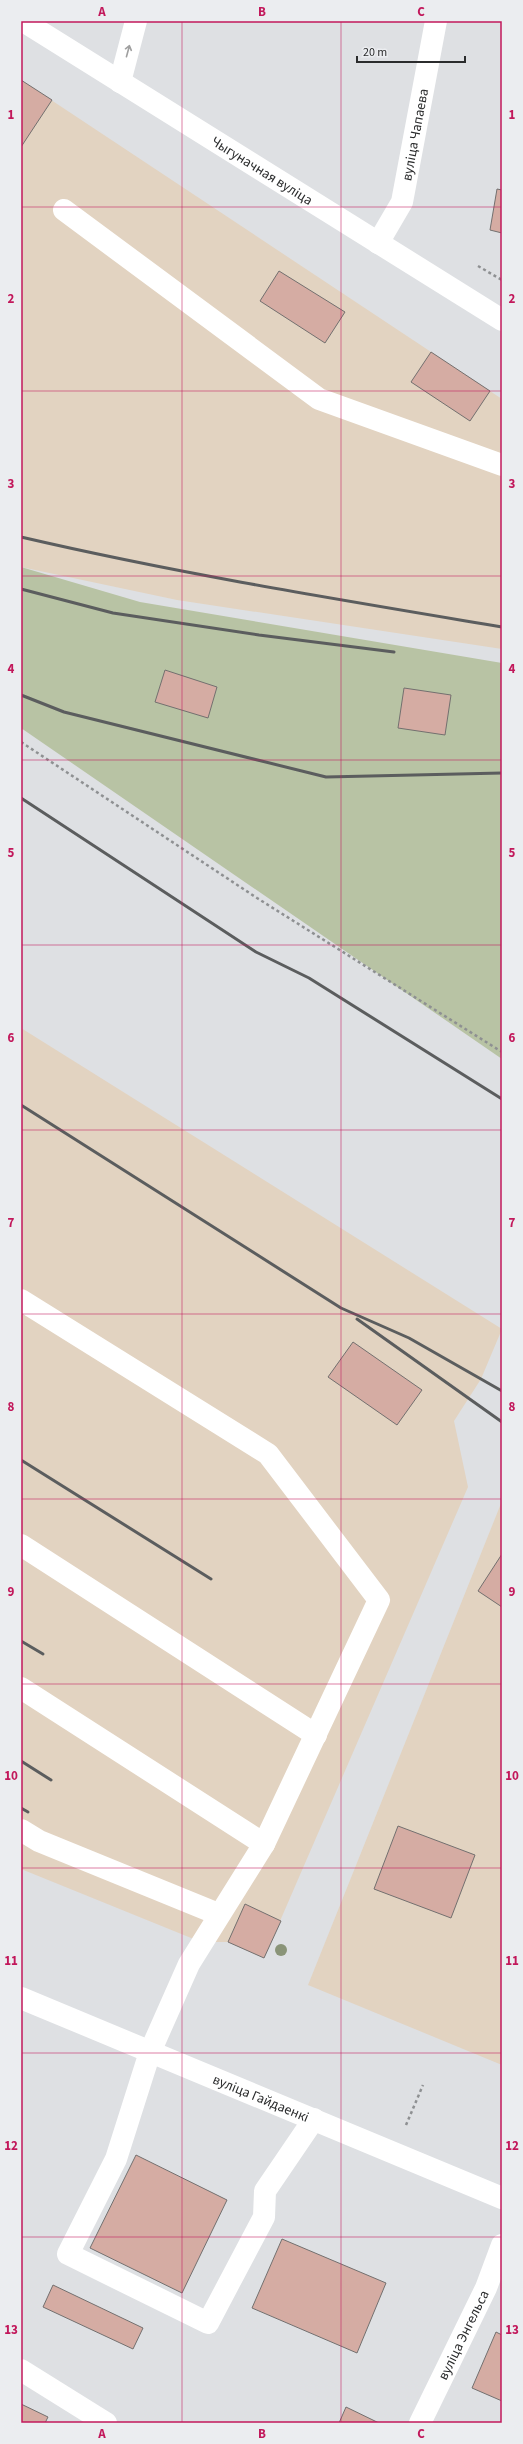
<svg xmlns="http://www.w3.org/2000/svg" width="523" height="2444" viewBox="0 0 523 2444" font-family="'Source Sans 3',sans-serif">
  <rect width="100%" height="100%" fill="#dee0e3"/>
  <g fill="#e2d3c1">
    <polygon points="21,80 502,399 502,649 177,600 21,567"/>
    <polygon points="21,1028 502,1329 481,1379 454,1421 468,1487 264,1958 228,1942 201,1942 21,1869"/>
    <polygon points="502,1501 502,2065 308,1985"/>
  </g>
  <polygon fill="#b8c3a4" points="21,567 140,602 502,663 502,1059 21,728"/>
  <g fill="#d5aca3" stroke="#73706f">
    <polygon points="21,80 52,100 21,147"/>
    <polygon points="497,189 502,190 502,233 490,230"/>
    <polygon points="279,271 345,312 325,343 260,301"/>
    <polygon points="431,352 490,391 470,421 411,382"/>
    <polygon points="165,670 217,687 208,718 155,702"/>
    <polygon points="404,688 451,695 445,735 398,728"/>
    <polygon points="353,1342 422,1390 397,1425 328,1377"/>
    <polygon points="502,1554 502,1607 478,1591"/>
    <polygon points="398,1826 475,1855 451,1918 374,1889"/>
    <polygon points="245,1904 281,1921 264,1958 228,1942"/>
    <polygon points="136,2155 227,2200 182,2293 90,2248"/>
    <polygon points="282,2239 386,2283 357,2353 252,2308"/>
    <polygon points="53,2285 143,2328 133,2349 43,2307"/>
    <polygon points="496,2332 502,2335 502,2401 472,2388"/>
    <polygon points="21,2404 48,2417 45,2423 21,2423"/>
    <polygon points="346,2407 379,2423 339,2423"/>
  </g>
  <g fill="none" stroke-linecap="round" stroke-linejoin="round">
    <g stroke="#8e9092" stroke-width="2.5" stroke-dasharray="3 3" stroke-linecap="butt">
      <polyline points="478,266 502,280"/>
      <polyline points="21,742 257,898 502,1052"/>
      <polyline points="406,2125 423,2085"/>
    </g>
    <g stroke="#fff" stroke-width="22">
      <path id="s1" d="M 23,21 L 502,320"/>
      <polyline points="120,82 136,21"/>
      <polyline points="64,210 319,399 502,465"/>
      <path id="s2" d="M 378,243 L 402,202 L 436,21"/>
      <polyline points="21,1300 268,1454 379,1600 264,1844 189,1964 150,2052 116,2159 68,2254 208,2323 264,2217 265,2191 314,2119"/>
      <polyline points="21,1545 316,1735"/>
      <polyline points="21,1688 264,1844"/>
      <polyline points="21,1830 39,1841 218,1914"/>
      <path id="s3" d="M 21,1998 L 502,2198"/>
      <polyline points="21,2370 106,2423"/>
      <path id="s4" d="M 420,2423 L 486,2288 L 502,2245"/>
    </g>
    <g stroke="#5b5d5e" stroke-width="3">
      <path d="M 21,537 C 180,574 341,600 502,627"/>
      <polyline points="21,589 113,613 259,635 394,652"/>
      <polyline points="21,695 64,712 326,777 502,773"/>
      <polyline points="21,798 256,952 309,978 502,1099"/>
      <polyline points="21,1105 341,1308 409,1338 502,1391"/>
      <polyline points="357,1319 502,1422"/>
      <polyline points="21,1460 211,1579"/>
      <polyline points="21,1641 43,1654"/>
      <polyline points="21,1761 51,1780"/>
      <polyline points="21,1808 28,1812"/>
    </g>
  </g>
  <circle fill="#8a9478" cx="281" cy="1950" r="6"/>
  <defs><path id="oneway-shaft" d="M-6 0H5M1.5-3L5.5 0L1.5 3" fill="none" stroke-width="1.6" stroke-linecap="round" stroke-linejoin="round"/></defs>
  <use stroke="#a0a0a0" href="#oneway-shaft" transform="translate(128 51) rotate(-75)"/>
  <path fill="none" stroke="#c2185b" stroke-width="1" stroke-opacity="0.55" d="M 182,21 L 182,2423M 341,21 L 341,2423M 21,207 L 502,207M 21,391 L 502,391M 21,576 L 502,576M 21,760 L 502,760M 21,945 L 502,945M 21,1130 L 502,1130M 21,1314 L 502,1314M 21,1499 L 502,1499M 21,1684 L 502,1684M 21,1868 L 502,1868M 21,2053 L 502,2053M 21,2237 L 502,2237"/>
  <g text-anchor="middle" stroke-width="3" stroke-linejoin="round" paint-order="stroke">
    <g font-size="14" fill="#2b2c2d" stroke="#ebedf0">
      <text dy="5" stroke="none"><textPath href="#s2" startOffset="116">вуліца Чапаева</textPath></text>
      <text dy="5" stroke="none"><textPath href="#s1" startOffset="282">Чыгуначная вуліца</textPath></text>
      <text dy="5" stroke="none"><textPath href="#s3" startOffset="260">вуліца Гайдаенкі</textPath></text>
      <text dy="5" stroke="none"><textPath href="#s4" startOffset="98">вуліца Энгельса</textPath></text>
    </g>
  </g>
  <rect width="523" height="2444" fill="none" stroke="#ebedf0" stroke-width="44"/>
  <path d="M357 56v6h108v-6" fill="none" stroke="#2b2c2d" stroke-width="2"/>
  <text x="363" y="56" font-size="12" fill="#2b2c2d" stroke="#ebedf0" stroke-width="3" paint-order="stroke">20 m</text>
  <rect x="22" y="22" width="479" height="2400" fill="none" stroke="#c2185b" stroke-width="1.5"/>
  <g font-size="13" text-anchor="middle" font-weight="bold" fill="#c2185b">
    <text x="102" y="16">A</text>
    <text x="262" y="16">B</text>
    <text x="421" y="16">C</text>
    <text x="11" y="119">1</text>
    <text x="512" y="119">1</text>
    <text x="11" y="303">2</text>
    <text x="512" y="303">2</text>
    <text x="11" y="488">3</text>
    <text x="512" y="488">3</text>
    <text x="11" y="673">4</text>
    <text x="512" y="673">4</text>
    <text x="11" y="857">5</text>
    <text x="512" y="857">5</text>
    <text x="11" y="1042">6</text>
    <text x="512" y="1042">6</text>
    <text x="11" y="1227">7</text>
    <text x="512" y="1227">7</text>
    <text x="11" y="1411">8</text>
    <text x="512" y="1411">8</text>
    <text x="11" y="1596">9</text>
    <text x="512" y="1596">9</text>
    <text x="11" y="1780">10</text>
    <text x="512" y="1780">10</text>
    <text x="11" y="1965">11</text>
    <text x="512" y="1965">11</text>
    <text x="11" y="2150">12</text>
    <text x="512" y="2150">12</text>
    <text x="11" y="2334">13</text>
    <text x="512" y="2334">13</text>
    <text x="102" y="2438">A</text>
    <text x="262" y="2438">B</text>
    <text x="421" y="2438">C</text>
  </g>
</svg>
